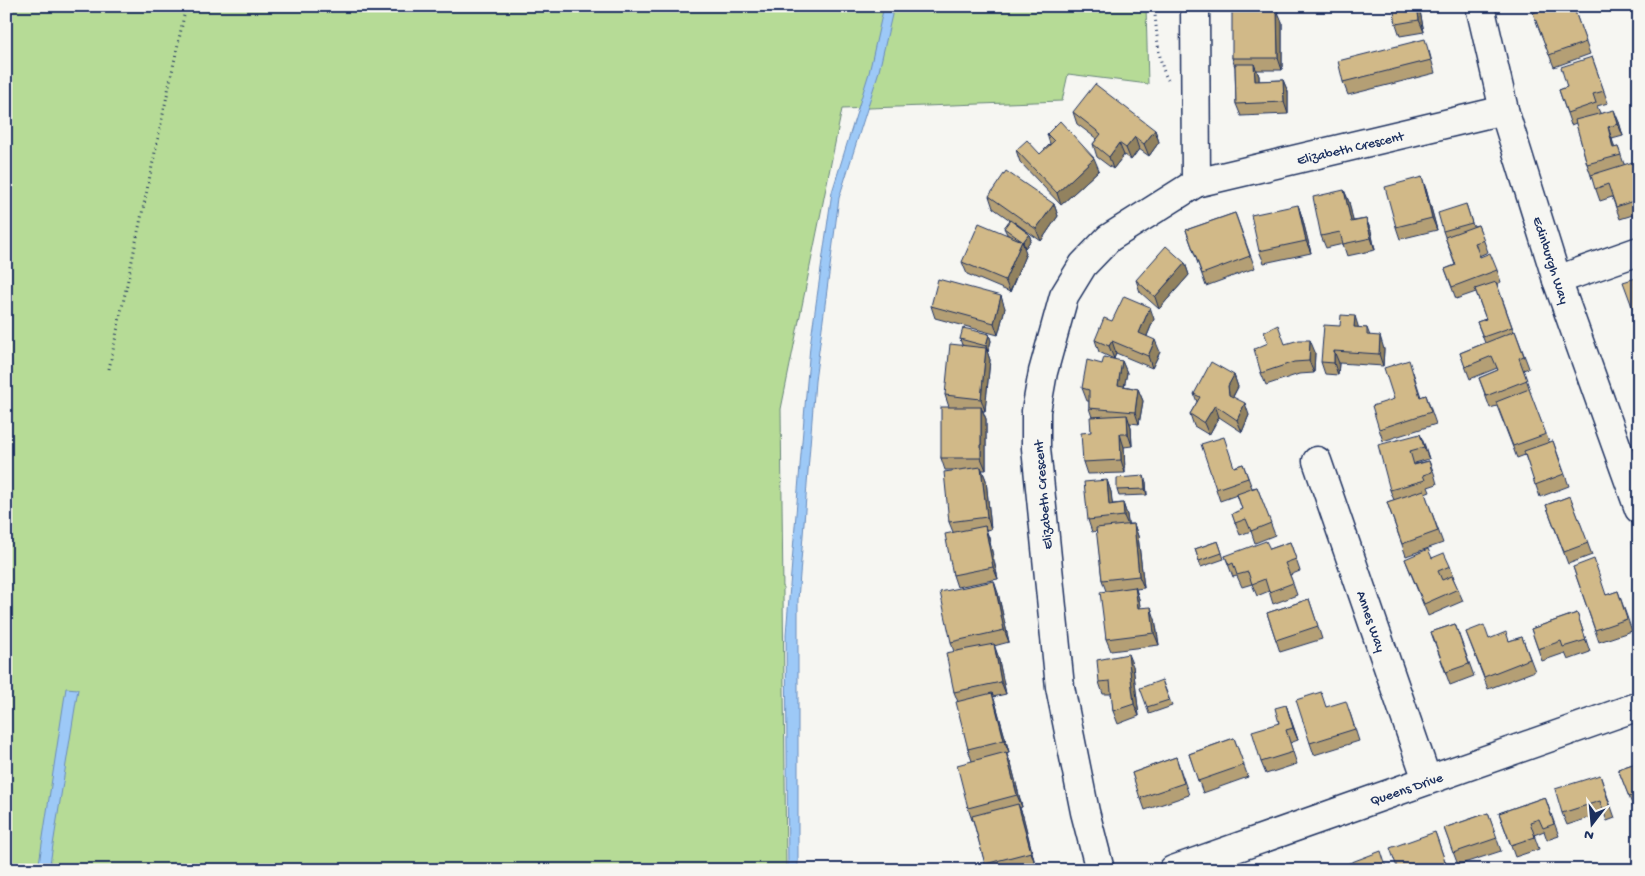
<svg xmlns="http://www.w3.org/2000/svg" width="1645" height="876" viewBox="0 0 1645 876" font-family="'Gochi Hand',sans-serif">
  <rect width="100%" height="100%" fill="#f6f6f2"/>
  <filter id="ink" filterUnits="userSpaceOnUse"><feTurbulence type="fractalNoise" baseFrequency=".02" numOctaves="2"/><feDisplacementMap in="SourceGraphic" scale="10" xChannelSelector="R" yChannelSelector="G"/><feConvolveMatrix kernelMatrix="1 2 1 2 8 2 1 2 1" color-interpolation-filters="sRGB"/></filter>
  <g filter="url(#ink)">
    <polygon fill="#b6db96" stroke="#68857a" points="6,6 1146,6 1148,84 1068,74 1062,101 842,109 781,409 786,870 6,870"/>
    <g fill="#9dc9f7" stroke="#698bba">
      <polygon points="884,6 894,6 879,71 839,198 815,381 798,600 798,870 788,870 786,634 810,346 832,192 869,73"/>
      <polygon points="66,688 78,689 49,870 38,870"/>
    </g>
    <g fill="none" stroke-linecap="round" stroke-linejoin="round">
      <defs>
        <g id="minor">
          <polyline points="1195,6 1196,183"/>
          <polyline points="1480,6 1504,110 1557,280 1639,509"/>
          <polyline points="1557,280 1639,251"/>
          <polyline points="1317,461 1427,780"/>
          <polyline points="1100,870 1085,812 1060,687 1036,448 1036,411 1043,372 1064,296 1083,265 1109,238 1196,183 1504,110"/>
          <polyline points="1173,870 1639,706"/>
        </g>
      </defs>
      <use href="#minor" stroke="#1b2f5e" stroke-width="31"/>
      <g stroke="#1b2f5e" stroke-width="3" stroke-dasharray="1 4" stroke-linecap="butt">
        <path d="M 1154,6 C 1157,28 1157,62 1168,80"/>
        <polyline points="109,369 186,6"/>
      </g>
      <use href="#minor" stroke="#f6f6f2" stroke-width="28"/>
    </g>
    <g fill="#b49f75" stroke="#1b2f5e">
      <polygon points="1234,6 1277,6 1277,10 1282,22 1282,70 1257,70 1259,76 1259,81 1283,80 1288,92 1288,114 1241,116 1236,104 1235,67 1232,58 1236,10"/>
      <polygon points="1393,6 1419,6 1424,32 1400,36 1396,24"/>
      <polygon points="1530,6 1573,6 1590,54 1554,67 1533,13 1539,11 1532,13"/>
      <polygon points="1429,51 1435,73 1348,95 1343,82"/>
      <polygon points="1592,57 1608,103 1597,106 1600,113 1619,122 1623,136 1612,139 1614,148 1618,147 1624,164 1639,169 1639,213 1620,219 1612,197 1600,201 1587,164 1576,123 1571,125 1559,90 1567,87"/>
      <polygon points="1073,112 1155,130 1159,142 1149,156 1139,149 1131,160 1124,155 1113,169 1097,157 1093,144 1097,139 1077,124"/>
      <polygon points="1047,134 1099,170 1061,205 1020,162 1016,150 1040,154 1050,144"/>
      <polygon points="1426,189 1437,230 1400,239 1396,227"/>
      <polygon points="1344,190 1349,202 1353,221 1366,219 1371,231 1375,250 1347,256 1343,244 1326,248 1321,236"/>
      <polygon points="989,196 1054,204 1058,216 1041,241 1014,222 1029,234 1031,240 1025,248 1023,247 1026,253 1010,292 967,274 962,262 1010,236 1007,234 1004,228 1010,220 993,208"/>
      <polygon points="1466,204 1473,226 1478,225 1488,252 1479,256 1480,257 1497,270 1501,282 1497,284 1514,332 1515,331 1529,368 1523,370 1531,393 1530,393 1549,442 1553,441 1569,486 1540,497 1525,455 1517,458 1497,406 1490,408 1479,378 1498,370 1497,368 1470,379 1460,353 1485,343 1477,322 1486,319 1476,292 1456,299 1445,269 1455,265 1443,231"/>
      <polygon points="1298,205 1302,217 1311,253 1264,263 1259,251"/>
      <polygon points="1235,213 1255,268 1206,286 1186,230"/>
      <polygon points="1185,263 1189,275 1159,309 1140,292 1136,280"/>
      <polygon points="931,306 1005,308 998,335 935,318"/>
      <polygon points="1154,319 1147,336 1160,352 1152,368 1116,353 1114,359 1099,352 1095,340 1112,321"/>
      <polygon points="1359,328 1367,328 1370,336 1384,349 1383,366 1339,363 1338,375 1325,374 1321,362"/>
      <polygon points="989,334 991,341 988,352 987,351 990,360 985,411 983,411 986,419 986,470 982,470 986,480 991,529 986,530 989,538 998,579 957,587 953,575 953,532 949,522 956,470 945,470 941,458 949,407 945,395 966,346 962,345 960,339"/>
      <polygon points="1285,344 1315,352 1314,373 1299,374 1266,385 1261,373"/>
      <polygon points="1122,361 1127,373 1124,386 1138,389 1143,401 1139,424 1130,423 1131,427 1132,446 1124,447 1125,473 1087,474 1083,462 1091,432 1092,417 1089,408 1089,401 1087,401 1082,388 1102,364"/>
      <polygon points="1413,372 1421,397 1426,395 1436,424 1383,441 1379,429 1394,399"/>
      <polygon points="1234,375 1238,387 1233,397 1249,415 1242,432 1219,417 1209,435 1194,426 1190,414 1197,402 1194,394"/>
      <polygon points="1420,434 1429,459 1415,463 1415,464 1429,461 1434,473 1437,484 1428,487 1430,492 1425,494 1443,543 1406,556 1387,502 1394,500 1390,490"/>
      <polygon points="1243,464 1252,488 1257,487 1275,535 1255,543 1251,531 1240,535 1232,514 1242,509 1237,495 1220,501 1216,489 1234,467"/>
      <polygon points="1107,480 1111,492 1112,504 1123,503 1127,515 1128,524 1134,524 1138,536 1144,588 1136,589 1139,599 1140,608 1155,619 1159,645 1111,651 1106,639 1106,591 1102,580 1097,531 1092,532 1088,520"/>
      <polygon points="1146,482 1147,495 1119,496 1117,490"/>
      <polygon points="1570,496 1592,555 1568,564 1546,505"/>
      <polygon points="1218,541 1224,559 1201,567 1195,549"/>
      <polygon points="1290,542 1300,571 1290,575 1297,595 1273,604 1269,591 1257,596 1252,584 1242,587 1237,576 1233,577 1225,556 1270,549"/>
      <polygon points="1432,558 1450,566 1454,578 1453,578 1463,601 1428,616 1405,559"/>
      <polygon points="1573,567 1607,595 1618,591 1632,631 1599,642"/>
      <polygon points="998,593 1009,642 994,646 998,656 1006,694 993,697 996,705 1009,752 1006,753 1011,764 1022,807 1020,808 1023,816 1035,864 1014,870 987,870 973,820 972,820 968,808 972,761 968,749 958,702 954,692 954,652 951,642"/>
      <polygon points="1309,599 1322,639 1280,652 1267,613"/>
      <polygon points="1577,613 1590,652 1568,660 1565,653 1542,661 1531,629"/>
      <polygon points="1455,624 1474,676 1450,685 1431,632"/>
      <polygon points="1466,632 1489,639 1509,641 1522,637 1535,671 1488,689"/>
      <polygon points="1133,666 1139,716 1118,724 1113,711 1112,694 1103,694 1099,682"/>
      <polygon points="1162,680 1172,706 1149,714 1147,707"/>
      <polygon points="1286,705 1298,740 1290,743 1297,764 1266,774 1261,762"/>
      <polygon points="1326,707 1350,713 1359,741 1314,755 1310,743"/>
      <polygon points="1234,738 1248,777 1203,793 1189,754"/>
      <polygon points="1176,757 1189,795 1145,810 1132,773"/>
      <polygon points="1639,762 1639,807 1634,809 1618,769"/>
      <polygon points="1600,775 1615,818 1607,821 1604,813 1567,825 1562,813"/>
      <polygon points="1545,797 1559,836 1547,840 1544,831 1534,835 1539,849 1515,857 1499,813"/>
      <polygon points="1488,813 1501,851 1458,865 1444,828"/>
      <polygon points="1435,832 1448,870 1398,870"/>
    </g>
    <g fill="#92825f" stroke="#1b2f5e">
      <polygon points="1417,6 1419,6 1424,32 1419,20"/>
      <polygon points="1277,10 1282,22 1282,70 1278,58"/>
      <polygon points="1254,64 1259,76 1259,93 1255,81"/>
      <polygon points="1283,80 1288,92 1288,114 1284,102"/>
      <polygon points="1614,110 1619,122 1623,136 1618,124"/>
      <polygon points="1608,127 1612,139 1617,156 1613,148"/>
      <polygon points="1155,130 1159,142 1149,156 1144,144"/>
      <polygon points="1135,137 1139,149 1131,160 1126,148"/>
      <polygon points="1119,143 1124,155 1113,169 1109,157"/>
      <polygon points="1094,158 1099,170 1061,205 1057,193"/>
      <polygon points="1422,177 1426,189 1437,230 1432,218"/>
      <polygon points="1344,190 1349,202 1356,234 1351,222"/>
      <polygon points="1054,204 1058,216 1041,241 1036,229"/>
      <polygon points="1298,205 1302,217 1311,253 1306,241"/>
      <polygon points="1366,219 1371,231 1375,250 1371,238"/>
      <polygon points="1029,234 1031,240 1025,248 1023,242"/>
      <polygon points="1022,241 1026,253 1010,292 1005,280"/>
      <polygon points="1185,263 1189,275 1159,309 1155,297"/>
      <polygon points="1001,296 1005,308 998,335 994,323"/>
      <polygon points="1150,307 1154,319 1143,345 1139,333"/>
      <polygon points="1355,316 1359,329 1354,327"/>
      <polygon points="989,334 991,341 988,352 986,346"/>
      <polygon points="1380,336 1384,349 1383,366 1379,354"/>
      <polygon points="1155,340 1160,352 1152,368 1148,356"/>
      <polygon points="1310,340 1315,352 1314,373 1309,361"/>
      <polygon points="1112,341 1116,353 1114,359 1109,346"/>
      <polygon points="986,348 990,360 985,411 981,399"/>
      <polygon points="1334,351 1339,363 1338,375 1334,363"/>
      <polygon points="1122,361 1127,373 1122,397 1118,385"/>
      <polygon points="1234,375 1238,387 1232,398 1229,395 1228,386"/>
      <polygon points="1138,389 1143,401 1139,424 1135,412"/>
      <polygon points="1245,403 1249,415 1242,432 1237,420"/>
      <polygon points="1215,405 1219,417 1209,435 1204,423"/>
      <polygon points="981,407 986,419 986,470 981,458"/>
      <polygon points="1127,415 1131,427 1132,446 1128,434"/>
      <polygon points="1120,434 1124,447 1125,473 1121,460"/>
      <polygon points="1420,434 1425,446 1429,459 1424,447"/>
      <polygon points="981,467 986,480 991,529 987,517"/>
      <polygon points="1144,476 1146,482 1147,495 1145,489"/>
      <polygon points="1107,480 1111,492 1114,517 1109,505"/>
      <polygon points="1123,503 1127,515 1129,528 1124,516"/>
      <polygon points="1134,524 1138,536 1144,588 1139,576"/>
      <polygon points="985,526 989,538 998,579 993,567"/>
      <polygon points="994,581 998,593 1009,642 1004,630"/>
      <polygon points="1135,587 1139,599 1142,620 1138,608"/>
      <polygon points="1151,607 1155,619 1159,645 1154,633"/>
      <polygon points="994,644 998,656 1006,694 1001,682"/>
      <polygon points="1128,654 1133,666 1139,716 1134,704"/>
      <polygon points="992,693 996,705 1009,752 1004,740"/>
      <polygon points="1286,705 1290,717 1298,740 1293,728"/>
      <polygon points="1006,752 1011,764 1022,807 1017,795"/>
      <polygon points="1018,804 1023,816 1035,864 1031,852"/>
    </g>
    <g fill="#d1b988" stroke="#1b2f5e">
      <polygon points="1393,6 1417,6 1419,20 1396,24"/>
      <polygon points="1551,6 1573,6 1586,42 1549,55 1533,13"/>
      <polygon points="1232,10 1277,10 1278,58 1232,58"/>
      <polygon points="1425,39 1431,60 1343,82 1338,61"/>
      <polygon points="1592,57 1604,91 1593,94 1596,103 1567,113 1559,90 1567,87 1561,67"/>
      <polygon points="1235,64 1254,64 1255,81 1283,80 1284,102 1236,104"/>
      <polygon points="1095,84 1155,130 1144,144 1135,137 1126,148 1119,143 1109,157 1093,144 1101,134 1073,112"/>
      <polygon points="1614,110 1618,124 1608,127 1613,148 1618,147 1621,155 1587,164 1575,120"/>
      <polygon points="1060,121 1094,158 1057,193 1016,150 1027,140 1040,154 1054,141 1047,134"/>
      <polygon points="1636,161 1639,170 1639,189 1636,190 1639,197 1639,199 1616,207 1608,184 1595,189 1591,175"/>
      <polygon points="1006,171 1054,204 1036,229 989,196"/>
      <polygon points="1422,177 1432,218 1396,227 1385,187"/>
      <polygon points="1344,190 1351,222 1366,219 1371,238 1343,244 1340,232 1321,236 1313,197"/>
      <polygon points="1466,204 1472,223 1443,231 1438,213"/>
      <polygon points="1298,205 1306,241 1259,251 1251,215"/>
      <polygon points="1235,213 1250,256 1202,274 1186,230"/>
      <polygon points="1010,220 1029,234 1023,242 1004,228"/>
      <polygon points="979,223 1022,241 1005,280 962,262"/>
      <polygon points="1478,225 1484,240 1475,243 1480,257 1490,253 1497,270 1452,287 1445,269 1456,265 1445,237"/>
      <polygon points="1166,246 1185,263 1155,297 1136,280"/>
      <polygon points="1639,277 1639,319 1637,320 1623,282"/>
      <polygon points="938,279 1001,296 994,323 931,306"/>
      <polygon points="1496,282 1512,327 1483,337 1477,322 1486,319 1475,289"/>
      <polygon points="1124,296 1150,307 1139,333 1155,340 1148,356 1112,341 1109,346 1095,340 1104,318 1112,321"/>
      <polygon points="1341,315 1355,316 1354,327 1367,328 1367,335 1380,336 1379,354 1334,351 1334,363 1321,362 1324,325 1340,326"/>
      <polygon points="1278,325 1285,344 1299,340 1310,340 1309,361 1294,362 1261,373 1254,349 1268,343 1264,332"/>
      <polygon points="963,328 989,334 986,346 960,339"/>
      <polygon points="1515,331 1524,356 1519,358 1527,380 1486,396 1479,378 1498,370 1492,356 1465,367 1460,353"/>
      <polygon points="1639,331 1639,340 1636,332"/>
      <polygon points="950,344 986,348 981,399 945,395"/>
      <polygon points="1104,357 1122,361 1118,385 1138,389 1135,412 1089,408 1089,390 1082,388 1087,360 1102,364"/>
      <polygon points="1409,360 1420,397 1426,395 1431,412 1379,429 1372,406 1394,399 1384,368"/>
      <polygon points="1211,362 1234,375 1228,386 1229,395 1245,403 1237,420 1215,405 1204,423 1190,414 1200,397 1194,394"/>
      <polygon points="1529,389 1546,434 1513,446 1496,402"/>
      <rect x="941" y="407" width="40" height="51"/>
      <polygon points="1127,415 1128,434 1120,434 1121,460 1083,462 1081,433 1091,432 1090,417"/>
      <polygon points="1420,434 1424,447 1410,451 1414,465 1429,461 1432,472 1423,475 1425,480 1390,490 1378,445"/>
      <polygon points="1224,437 1234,467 1243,464 1248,478 1216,489 1201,444"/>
      <polygon points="1553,441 1564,474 1535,485 1524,451"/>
      <polygon points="981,467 987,517 949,522 944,472"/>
      <polygon points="1144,476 1145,489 1117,490 1117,478"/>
      <polygon points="1107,480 1109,505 1123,503 1124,516 1088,520 1084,482"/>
      <polygon points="1257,487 1271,523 1251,531 1246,519 1235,523 1232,514 1242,509 1237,494"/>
      <polygon points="1424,490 1438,531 1402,544 1387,502"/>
      <polygon points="1570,496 1588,543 1564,552 1546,505"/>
      <polygon points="1134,524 1139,576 1102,580 1096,528"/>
      <polygon points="985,526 993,567 953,575 945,534"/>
      <polygon points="1218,541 1222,553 1199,561 1195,549"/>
      <polygon points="1266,541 1270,549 1290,542 1296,559 1285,563 1293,583 1269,592 1265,579 1252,584 1248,572 1237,575 1233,563 1229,565 1225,556"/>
      <polygon points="1428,549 1432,558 1444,553 1450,566 1438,571 1442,580 1452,576 1458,589 1424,604 1405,559"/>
      <polygon points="1594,559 1606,595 1618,591 1627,619 1595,630 1573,567"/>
      <polygon points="994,581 1004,630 951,642 940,592"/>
      <polygon points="1135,587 1138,608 1151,607 1154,633 1106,639 1100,592"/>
      <polygon points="1309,599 1318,626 1276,640 1267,613"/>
      <polygon points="1577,613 1586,640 1563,647 1561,641 1538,649 1531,629"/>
      <polygon points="1455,624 1469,664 1446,672 1431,632"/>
      <polygon points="1484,625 1489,639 1506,632 1509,641 1522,637 1530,659 1484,677 1466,632"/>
      <polygon points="994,644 1001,682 954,692 946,653"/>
      <polygon points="1128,654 1134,704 1113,711 1110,681 1099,682 1097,660"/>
      <polygon points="1162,680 1169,700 1147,707 1140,688"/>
      <polygon points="1321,692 1326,707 1346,701 1355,729 1310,743 1296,700"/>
      <polygon points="992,693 1004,740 968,749 956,702"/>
      <polygon points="1286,705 1293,728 1286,730 1293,752 1261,762 1252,731 1279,723 1275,708"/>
      <polygon points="1234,738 1244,765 1198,781 1189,754"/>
      <polygon points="1006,752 1017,795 968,808 957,765"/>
      <polygon points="1176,757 1184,783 1140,798 1132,773"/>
      <polygon points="1639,762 1639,794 1629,797 1618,769"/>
      <polygon points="1600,775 1610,806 1603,809 1600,801 1562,813 1555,789"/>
      <polygon points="1545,797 1554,824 1543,828 1539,819 1530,822 1535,837 1511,845 1499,813"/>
      <polygon points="1018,804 1031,852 985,864 972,816"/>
      <polygon points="1488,813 1497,838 1453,853 1444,828"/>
      <polygon points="1435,832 1446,864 1427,870 1398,870 1390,848"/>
      <polygon points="1381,851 1387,870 1336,870 1336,868"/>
    </g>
  </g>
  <g text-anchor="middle" stroke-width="4" stroke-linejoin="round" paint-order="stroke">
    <g font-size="14" fill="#1b2f5e" stroke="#f6f6f2">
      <text transform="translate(1350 147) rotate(-13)" y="5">Elizabeth Crescent</text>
      <text transform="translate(1552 260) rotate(72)" y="5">Edinburgh Way</text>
      <text transform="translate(1042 495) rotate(-95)" y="5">Elizabeth Crescent</text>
      <text transform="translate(1372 621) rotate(71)" y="5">Annes Way</text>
      <text transform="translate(1406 788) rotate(-19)" y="5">Queens Drive</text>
    </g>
  </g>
  <rect width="1645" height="876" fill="none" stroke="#f6f6f2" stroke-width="25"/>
  <rect x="12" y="12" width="1620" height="851" fill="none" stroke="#1b2f5e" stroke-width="2" filter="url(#ink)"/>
  <g transform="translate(1592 824) rotate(196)" stroke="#f6f6f2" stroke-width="4" paint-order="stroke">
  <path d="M0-4L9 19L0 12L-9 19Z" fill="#1b2f5e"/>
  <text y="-8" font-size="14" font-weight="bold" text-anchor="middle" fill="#1b2f5e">N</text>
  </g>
</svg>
